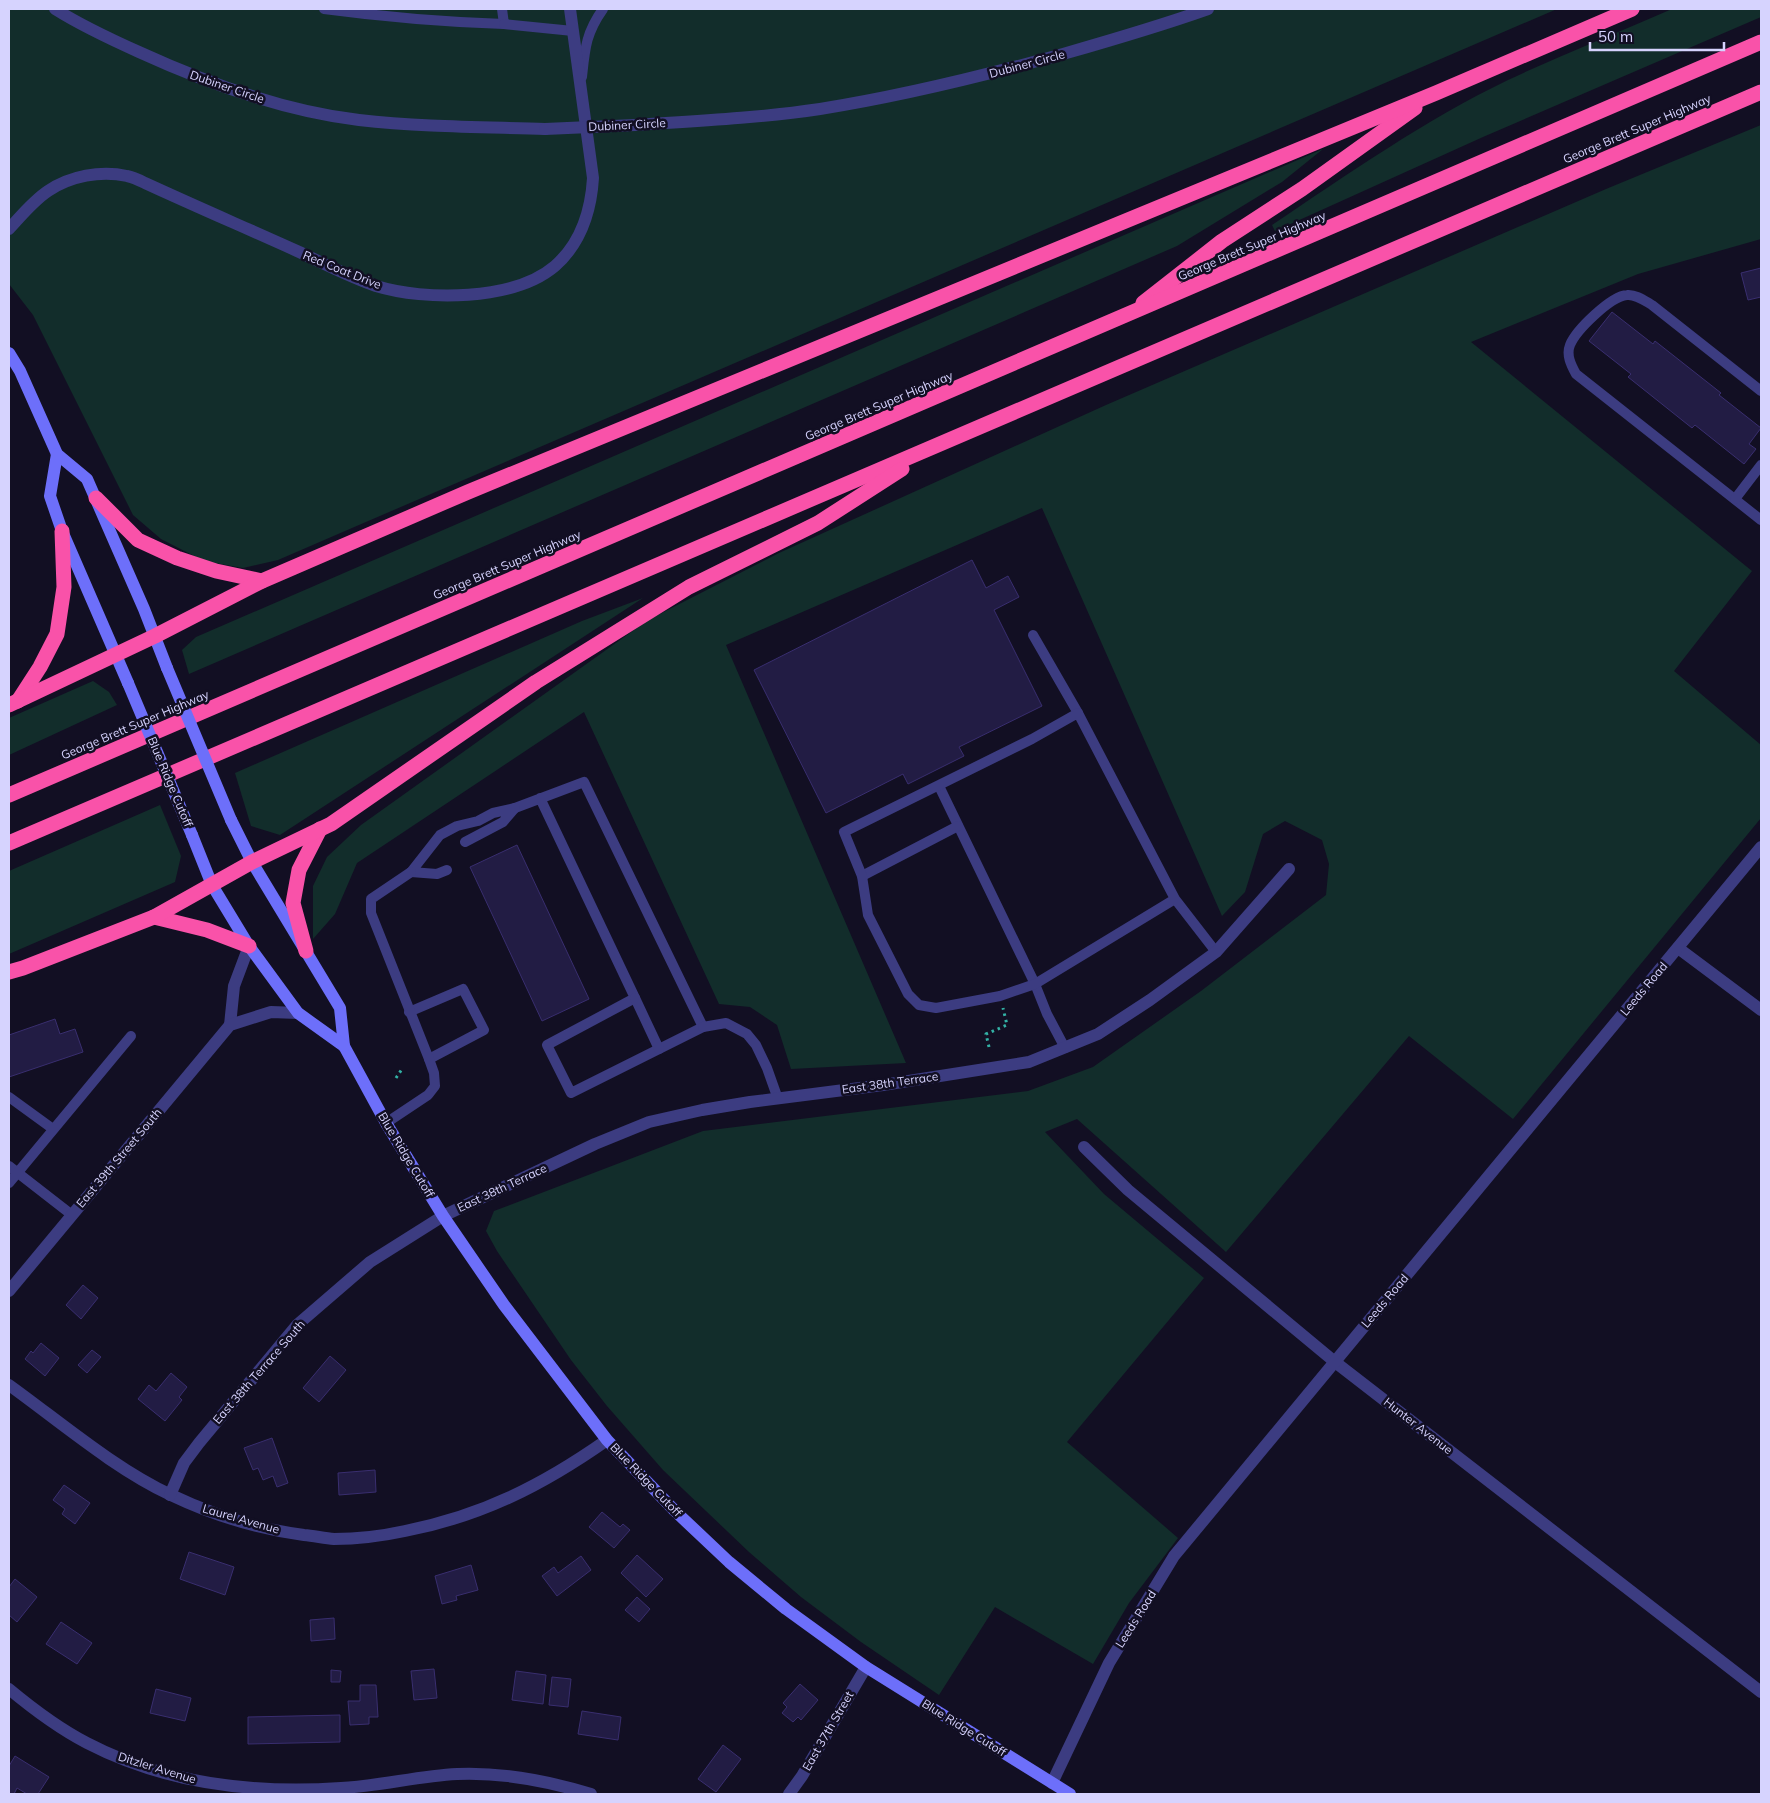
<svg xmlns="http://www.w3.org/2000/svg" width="1770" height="1803" viewBox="0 0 1770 1803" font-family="Mulish,sans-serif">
  <rect width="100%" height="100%" fill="#120f23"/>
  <g fill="#122d2b">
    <polygon points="9,9 1557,9 352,528 278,560 243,568 204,561 161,539 133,515 33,315 9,284"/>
    <path d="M 1672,9 L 1761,9 L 1761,17 L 1483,137 L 1275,231 L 1272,225 C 1348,174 1425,120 1508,80 C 1561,55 1617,33 1672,9 Z"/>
    <polygon points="1761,125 1761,239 1638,274 1471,342 1752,571 1674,671 1761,745 1761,818 1513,1119 1409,1036 1226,1252 1077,1119 1045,1132 1104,1194 1204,1278 1067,1442 1178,1538 1129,1603 1093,1664 995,1607 939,1695 861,1642 801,1597 749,1552 663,1470 607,1406 571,1360 497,1251 486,1231 494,1211 703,1131 1028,1091 1093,1067 1201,991 1326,895 1329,864 1322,840 1285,821 1263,834 1245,892 1222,916 1042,508 726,645 906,1063 791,1069 777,1025 750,1007 719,1004 584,712 357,863 335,914 313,939 313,886 327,857 361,825 648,620 779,553 1106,405 1606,189"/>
    <polygon points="1323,149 1282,182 1177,246 189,674 182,650 196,637"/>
    <polygon points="643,598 280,835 251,826 235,773 582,621"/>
    <polygon points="93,681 109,692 117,705 9,755 9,718"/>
    <polygon points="160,805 181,856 175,882 9,954 9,871"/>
  </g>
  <g fill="#221c44" stroke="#392e6f">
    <polygon points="1761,268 1761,297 1748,300 1741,273"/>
    <polygon points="1612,312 1653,344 1655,341 1721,393 1719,395 1761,428 1749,444 1756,449 1744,464 1695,425 1692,428 1628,377 1631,374 1589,341"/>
    <polygon points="972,560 986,588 1008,576 1019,597 994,610 1042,706 959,747 964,756 908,784 903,774 826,813 754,670"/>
    <polygon points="517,845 589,999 542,1021 470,867"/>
    <polygon points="55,1019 60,1034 75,1029 83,1052 9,1077 9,1035"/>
    <polygon points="83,1285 98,1298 81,1319 66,1305"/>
    <polygon points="41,1343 59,1358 45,1376 25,1359 31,1351 33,1353"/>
    <polygon points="92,1350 101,1357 87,1373 78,1365"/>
    <polygon points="330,1356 346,1370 319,1402 303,1388"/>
    <polygon points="171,1373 187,1387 179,1397 182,1400 165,1421 138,1399 149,1385 156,1391"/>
    <polygon points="272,1438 288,1483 277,1487 273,1476 263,1480 258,1468 253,1470 244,1448"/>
    <polygon points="375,1470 376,1492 339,1495 338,1473"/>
    <polygon points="64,1485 90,1503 75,1524 62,1514 65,1509 53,1500"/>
    <polygon points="602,1512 620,1527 623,1524 630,1530 614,1548 589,1527"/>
    <polygon points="189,1552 234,1567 225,1595 180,1579"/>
    <polygon points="637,1555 663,1579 646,1597 621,1573"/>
    <polygon points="581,1556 591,1570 557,1596 542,1576 554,1567 558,1573"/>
    <polygon points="471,1565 478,1590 456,1596 457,1600 442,1604 435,1576"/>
    <polygon points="15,1579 37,1597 17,1622 9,1615 9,1587"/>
    <polygon points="637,1597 650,1609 639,1622 625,1610"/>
    <polygon points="334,1618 335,1639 311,1641 310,1620"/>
    <polygon points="61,1622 92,1643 77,1664 46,1644"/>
    <polygon points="434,1669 437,1698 414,1700 411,1671"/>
    <polygon points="331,1670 341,1671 340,1682 331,1682"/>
    <polygon points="516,1671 546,1675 543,1704 512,1700"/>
    <polygon points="552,1677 571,1679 568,1707 549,1705"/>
    <polygon points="800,1684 818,1700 801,1720 798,1717 793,1722 782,1713 787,1707 783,1703"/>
    <polygon points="360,1685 376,1685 378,1717 369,1717 369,1724 350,1725 348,1701 360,1701"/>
    <polygon points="156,1689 191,1698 185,1721 150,1713"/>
    <polygon points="582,1711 621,1717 618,1740 578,1734"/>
    <polygon points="340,1715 340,1742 248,1744 248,1717"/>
    <polygon points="723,1745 741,1759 716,1792 698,1779"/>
    <polygon points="15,1756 49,1777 38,1794 27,1794 17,1788 14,1794 9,1794 9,1766"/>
  </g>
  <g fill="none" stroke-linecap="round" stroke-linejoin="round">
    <g stroke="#33b1a5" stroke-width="3" stroke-dasharray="2.5 4" stroke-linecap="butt">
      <polyline points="989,1047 986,1034 1007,1025 1003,1008"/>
      <polyline points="396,1078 402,1069"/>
    </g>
    <g stroke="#3c3c81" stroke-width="10">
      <path d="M 324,9 C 384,17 444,22 504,24 L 502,9"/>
      <polyline points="504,24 573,31"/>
      <path d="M 582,77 C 585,48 586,33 603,9"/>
      <path d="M 1761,391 L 1652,305 C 1645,301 1636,294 1627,295 C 1611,296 1576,330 1570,345 C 1566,355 1571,365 1576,374 L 1761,520"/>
      <polyline points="1735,499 1761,465"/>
      <polyline points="1033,635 1078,713"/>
      <polyline points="939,786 1035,984 1047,1014 1065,1048"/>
      <polyline points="515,808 584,782 703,1027 571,1093 547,1045 635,998 540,798"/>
      <polyline points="447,870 437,874 411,872 440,835 457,826 478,821 493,813 515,808 503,822 465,842"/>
      <polyline points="862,876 958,826"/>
      <polyline points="1175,899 1035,984 1000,996 936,1008 919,1005 908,994 868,915 862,876 844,832 1032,739 1078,713 1175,899 1216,952"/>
      <polyline points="635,998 659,1049"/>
      <polyline points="409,1012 463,989 484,1030 429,1059"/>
      <polyline points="703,1027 726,1023 747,1034 756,1045 767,1068 778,1099"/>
      <polyline points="9,1097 53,1129"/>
      <polyline points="386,1123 428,1095 435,1086 434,1073 429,1059 371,913 371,899 411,872"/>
      <polyline points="9,1166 72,1215"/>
      <polyline points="9,1183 131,1036"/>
    </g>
    <g stroke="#3c3c81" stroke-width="12">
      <path d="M 55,9 C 82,26 110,39 139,52 C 209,84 283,111 359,120 C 421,127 483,127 545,129"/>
      <path d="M 635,125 C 697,121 759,118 820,109 C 902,96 983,76 1063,54 C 1112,40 1160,26 1208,9"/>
      <path d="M 9,229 C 21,216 33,201 48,191 C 70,176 101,170 127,176 C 133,177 139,180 145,183 C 195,206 246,228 297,251 C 323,263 349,277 376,286 C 425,301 514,301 555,266 C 581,243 591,211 593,178 L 570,9"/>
      <polyline points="1678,948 1761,1010"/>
      <polyline points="230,1025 234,986 249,946"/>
      <polyline points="1084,1147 1128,1190 1335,1362 1761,1692"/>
      <polyline points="9,1291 230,1025 271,1012 298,1013"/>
      <path d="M 9,1385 C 59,1421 115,1469 171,1495 C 213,1515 258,1529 304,1535 C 314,1536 324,1538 334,1539 C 358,1539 382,1536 405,1531 C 482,1516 543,1485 607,1440"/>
      <polyline points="170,1495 184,1463 199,1443 297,1325 370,1262 443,1216 595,1144 649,1122 702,1110 750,1102 883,1085 1029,1062 1098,1034 1150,1000 1216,952 1289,869"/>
      <path d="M 9,1689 C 33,1709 58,1728 87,1743 C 164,1783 254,1794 341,1788 C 380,1786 418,1776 457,1774 C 503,1772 548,1781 591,1794"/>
      <polyline points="1052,1783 1109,1663 1174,1556 1761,847"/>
      <polyline points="789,1794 802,1776 866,1667"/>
    </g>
    <g stroke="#6d6ffa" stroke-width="12">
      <polyline points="9,353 20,371 57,454 87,479 144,609 167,668"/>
      <polyline points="57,454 50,496 62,531 128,683"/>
      <polyline points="231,820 252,862 340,1008 344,1046 386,1123 443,1216 504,1305 607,1440 675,1511 729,1562 786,1609 866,1667 1070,1794"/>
      <polyline points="192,835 212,885 249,946 298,1013 344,1046"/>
    </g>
    <g stroke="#f952a9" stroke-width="15">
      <polyline points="1143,303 1222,241 1302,189 1415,108"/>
      <polyline points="96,498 138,540 177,558 216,571 262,581"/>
      <polyline points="18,701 40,667 57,634 64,587 62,531"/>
      <polyline points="9,705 155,636 262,581 468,492 1436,93 1632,9"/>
      <polyline points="9,795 1761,42"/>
      <polyline points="9,843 1761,92"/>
      <polyline points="154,917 207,930 249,946"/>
      <polyline points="306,951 293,903 299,870 320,829"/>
      <polyline points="9,972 23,968 154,917 252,862 331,824 536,682 689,587 818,523 902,469"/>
    </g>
    <polyline stroke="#3c3c81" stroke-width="12" points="545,129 635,125"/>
    <g stroke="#6d6ffa" stroke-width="12">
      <polyline points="167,668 231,820"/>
      <polyline points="128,683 192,835"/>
    </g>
  </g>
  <g text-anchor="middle" stroke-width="5" stroke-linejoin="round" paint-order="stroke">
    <g font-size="12" fill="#d6d3fe" stroke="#120f23">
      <text transform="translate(1027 64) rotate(-15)" y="4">Dubiner Circle</text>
      <text transform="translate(227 87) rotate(19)" y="4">Dubiner Circle</text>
      <text transform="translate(627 125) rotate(-3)" y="4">Dubiner Circle</text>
      <text transform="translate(1637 129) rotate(-23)" y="4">George Brett Super Highway</text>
      <text transform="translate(1252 246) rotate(-23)" y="4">George Brett Super Highway</text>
      <text transform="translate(342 270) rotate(22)" y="4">Red Coat Drive</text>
      <text transform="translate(879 406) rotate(-23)" y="4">George Brett Super Highway</text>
      <text transform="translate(507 565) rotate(-23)" y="4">George Brett Super Highway</text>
      <text transform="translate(135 725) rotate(-23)" y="4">George Brett Super Highway</text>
      <text transform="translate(170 782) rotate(67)" y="4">Blue Ridge Cutoff</text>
      <text transform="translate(1644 989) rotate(-50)" y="4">Leeds Road</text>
      <text transform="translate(890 1083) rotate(-8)" y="4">East 38th Terrace</text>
      <text transform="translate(406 1155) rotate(59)" y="4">Blue Ridge Cutoff</text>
      <text transform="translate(119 1158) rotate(-50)" y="4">East 39th Street South</text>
      <text transform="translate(502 1188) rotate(-25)" y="4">East 38th Terrace</text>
      <text transform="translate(1385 1301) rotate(-50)" y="4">Leeds Road</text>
      <text transform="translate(259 1372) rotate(-49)" y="4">East 38th Terrace South</text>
      <text transform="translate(1418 1426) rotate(38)" y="4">Hunter Avenue</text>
      <text transform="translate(646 1480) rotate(46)" y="4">Blue Ridge Cutoff</text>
      <text transform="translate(241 1519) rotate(16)" y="4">Laurel Avenue</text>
      <text transform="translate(1136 1619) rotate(-58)" y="4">Leeds Road</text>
      <text transform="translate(964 1728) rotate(32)" y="4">Blue Ridge Cutoff</text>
      <text transform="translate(828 1731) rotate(-60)" y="4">East 37th Street</text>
      <text transform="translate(157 1768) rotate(17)" y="4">Ditzler Avenue</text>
    </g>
  </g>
  <rect width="1770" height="1803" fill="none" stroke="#d6d3fe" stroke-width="20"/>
  <path d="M1590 42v8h134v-8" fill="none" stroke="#d6d3fe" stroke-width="2.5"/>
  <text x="1598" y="42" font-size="15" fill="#d6d3fe" stroke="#120f23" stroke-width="4" paint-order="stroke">50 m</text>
</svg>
